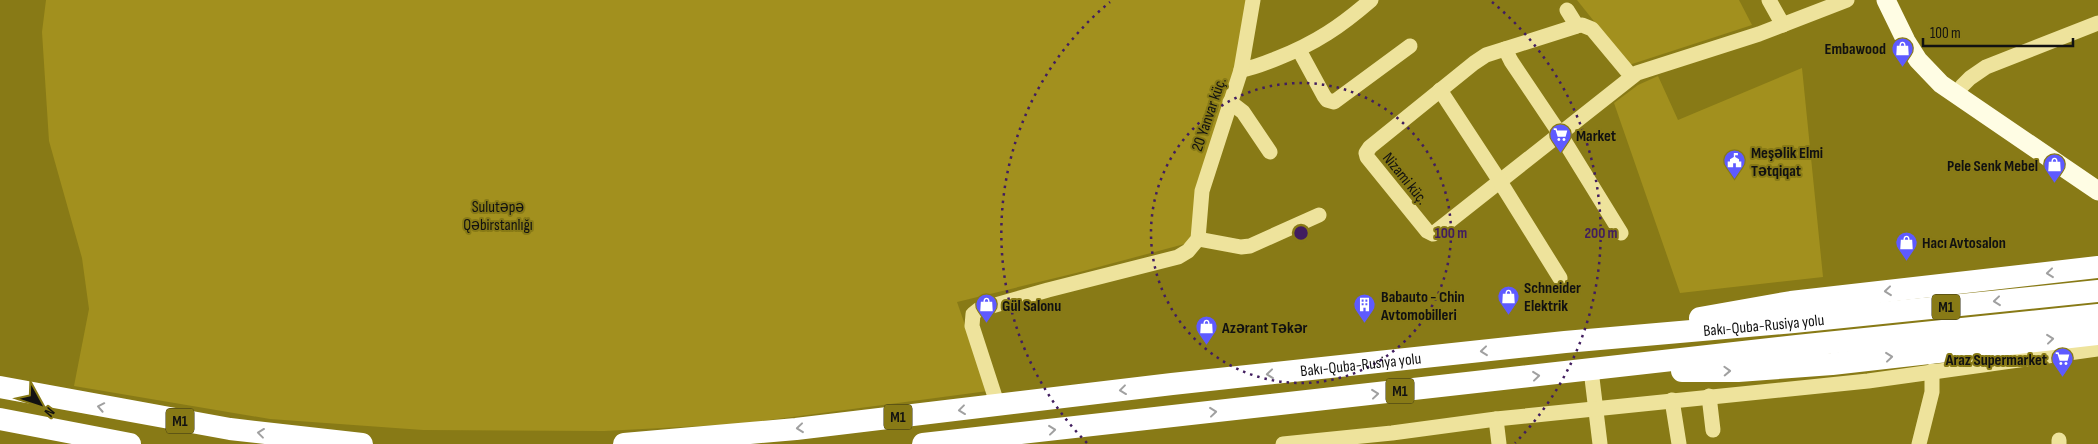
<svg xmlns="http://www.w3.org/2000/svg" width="2098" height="444" viewBox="0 0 2098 444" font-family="'Sofia Sans Condensed',sans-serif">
  <rect width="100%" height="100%" fill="#887a16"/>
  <g fill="#a2901e">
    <polygon points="46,0 1248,0 1243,38 1192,242 1076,273 957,302 988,391 740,424 604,431 423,430 270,419 74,386 89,309 82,258 49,141 42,32"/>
    <polygon points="1577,0 1739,0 1752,25 1629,65"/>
    <polygon points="1802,68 1823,277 1680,293 1614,103 1638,85 1658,76 1678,120"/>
  </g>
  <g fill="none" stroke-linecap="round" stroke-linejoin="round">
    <g stroke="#eee39c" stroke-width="15">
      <polyline points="1769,0 1783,25"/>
      <polyline points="1567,10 1577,26"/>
      <polyline points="1505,49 1511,61 1560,134 1621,233"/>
      <polyline points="1299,50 1324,96 1327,100 1334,102 1410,46"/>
      <path d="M 1241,70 C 1254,68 1266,63 1278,58 C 1316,43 1341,26 1371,0"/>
      <polyline points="1632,77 1592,29 1582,25 1577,26 1486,55 1474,63 1370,147 1366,153 1367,157 1427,231 1433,234 1637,73 1759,34 1847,0"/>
      <polyline points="1962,86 1970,78 1986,67 2098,23"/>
      <polyline points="1440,90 1499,180 1560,278"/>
      <polyline points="1230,102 1243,112 1270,152"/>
      <polyline points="1198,239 1241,247 1250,246 1319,215"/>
      <polyline points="1591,370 1600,444"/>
      <polyline points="1709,396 1713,430"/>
      <polyline points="1672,400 1679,444"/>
      <polyline points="998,406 972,326 973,314 978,310 1048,290 1178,257 1188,251 1198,239 1202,191 1241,70 1253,0"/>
      <polyline points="1496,419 1499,444"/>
      <polyline points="1283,444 1392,433 1496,419 1868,381 2098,349"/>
      <polyline points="1919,444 1932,392 1932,371"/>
      <polyline points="2059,444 2059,440"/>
    </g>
    <polyline stroke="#fffde4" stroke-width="19" points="1886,0 1906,41 1918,60 1941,84 2098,191"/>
    <g stroke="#fff" stroke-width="22">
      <polyline points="1700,318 1791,302 2098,267"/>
      <polyline points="1682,371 1738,371 1832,364 2098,334"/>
      <polyline points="0,387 230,429 362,444"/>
      <polyline points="0,419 130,444"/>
      <path id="s1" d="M 624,444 L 796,429 L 1172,384 L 1565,342 L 1794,322 L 2098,291"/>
      <polyline points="923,444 1797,346 2098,315"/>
    </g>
  </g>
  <defs><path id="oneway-chevron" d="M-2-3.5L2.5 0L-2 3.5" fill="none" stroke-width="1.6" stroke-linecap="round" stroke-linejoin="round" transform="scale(1.25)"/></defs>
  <g stroke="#a0a0a0">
    <use href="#oneway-chevron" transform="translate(2050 273) rotate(174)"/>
    <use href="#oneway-chevron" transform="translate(1888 291) rotate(174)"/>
    <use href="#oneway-chevron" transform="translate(1997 301) rotate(174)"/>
    <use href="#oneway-chevron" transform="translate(2050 339) rotate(-6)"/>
    <use href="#oneway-chevron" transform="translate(1484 351) rotate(174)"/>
    <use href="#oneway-chevron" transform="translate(1889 357) rotate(-6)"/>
    <use href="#oneway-chevron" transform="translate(1727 371) rotate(-2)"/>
    <use href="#oneway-chevron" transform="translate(1270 374) rotate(174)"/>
    <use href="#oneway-chevron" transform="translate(1536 376) rotate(-6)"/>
    <use href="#oneway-chevron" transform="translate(1123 390) rotate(173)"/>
    <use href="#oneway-chevron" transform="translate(1375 394) rotate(-6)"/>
    <use href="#oneway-chevron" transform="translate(101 407) rotate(-169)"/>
    <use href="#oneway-chevron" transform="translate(962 410) rotate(173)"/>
    <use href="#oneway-chevron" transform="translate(1213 412) rotate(-6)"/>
    <use href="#oneway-chevron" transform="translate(800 428) rotate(174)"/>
    <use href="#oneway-chevron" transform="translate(1052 430) rotate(-6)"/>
    <use href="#oneway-chevron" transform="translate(261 433) rotate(-173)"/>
  </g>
  <g fill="none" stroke="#411d5f" stroke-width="2.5" stroke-dasharray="2.5 5">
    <circle cx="1301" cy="233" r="150"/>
    <path d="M1087 443A300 300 0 0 1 1110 2M1492 2A300 300 0 0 1 1515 443"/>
  </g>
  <defs>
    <symbol id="shop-pin" viewBox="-11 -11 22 30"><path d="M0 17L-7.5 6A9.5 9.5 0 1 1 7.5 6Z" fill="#5e5aff" stroke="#887a16"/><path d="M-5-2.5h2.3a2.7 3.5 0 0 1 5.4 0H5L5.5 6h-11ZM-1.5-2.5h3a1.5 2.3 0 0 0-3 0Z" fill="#fff"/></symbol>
    <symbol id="supermarket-pin" viewBox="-11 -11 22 30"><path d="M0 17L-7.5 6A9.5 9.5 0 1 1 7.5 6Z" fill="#5e5aff" stroke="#887a16"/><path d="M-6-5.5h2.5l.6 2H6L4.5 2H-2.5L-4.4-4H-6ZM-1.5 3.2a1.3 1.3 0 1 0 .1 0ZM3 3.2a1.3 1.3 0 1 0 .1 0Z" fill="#fff"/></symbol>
    <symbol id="civic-pin" viewBox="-11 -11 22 30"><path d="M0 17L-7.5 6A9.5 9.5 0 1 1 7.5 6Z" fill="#5e5aff" stroke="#887a16"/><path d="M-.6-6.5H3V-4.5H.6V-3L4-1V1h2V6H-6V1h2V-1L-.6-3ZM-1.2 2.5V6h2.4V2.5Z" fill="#fff"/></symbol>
    <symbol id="building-pin" viewBox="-11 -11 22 30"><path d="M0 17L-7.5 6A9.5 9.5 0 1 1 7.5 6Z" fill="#5e5aff" stroke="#887a16"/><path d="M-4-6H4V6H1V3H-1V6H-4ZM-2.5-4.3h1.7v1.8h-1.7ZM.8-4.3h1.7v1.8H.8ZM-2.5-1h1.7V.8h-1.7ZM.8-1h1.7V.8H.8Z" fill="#fff"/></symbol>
  </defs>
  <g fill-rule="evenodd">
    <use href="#shop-pin" x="1890" y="36" width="25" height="34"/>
    <use href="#supermarket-pin" x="1548" y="122" width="25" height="34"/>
    <use href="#civic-pin" x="1722" y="148" width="25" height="34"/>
    <use href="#shop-pin" x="2042" y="152" width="25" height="34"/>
    <use href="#shop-pin" x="1894" y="230" width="25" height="34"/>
    <use href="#shop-pin" x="1496" y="284" width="25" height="34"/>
    <use href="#shop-pin" x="974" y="292" width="25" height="34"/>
    <use href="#building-pin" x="1352" y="292" width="25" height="34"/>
    <use href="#shop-pin" x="1194" y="314" width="25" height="34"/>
    <use href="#supermarket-pin" x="2050" y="346" width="25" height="34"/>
  </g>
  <g text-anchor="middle" stroke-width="4" stroke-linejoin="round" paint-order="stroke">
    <g fill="#887a16" stroke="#353012" stroke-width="1">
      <rect x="1932" y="294.5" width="28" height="25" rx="4"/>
      <rect x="1386" y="378.5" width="28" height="25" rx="4"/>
      <rect x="884" y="404.5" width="28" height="25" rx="4"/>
      <rect x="166" y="408.5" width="28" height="25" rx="4"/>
    </g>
    <g font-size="15" font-weight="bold" fill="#111">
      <text x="1946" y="312">M1</text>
      <text x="1400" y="396">M1</text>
      <text x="898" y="422">M1</text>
      <text x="180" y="426">M1</text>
    </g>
    <g font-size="16" font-weight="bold" fill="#111" stroke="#887a16" text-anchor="start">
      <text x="1886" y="54" text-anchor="end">Embawood</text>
      <text x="1576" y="141">Market</text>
      <text x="1751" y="158">Meşəlik Elmi<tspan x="1751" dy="18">Tətqiqat</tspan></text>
      <text x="2038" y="171" text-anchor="end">Pele Senk Mebel</text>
      <text x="1922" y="248">Hacı Avtosalon</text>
      <text x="1524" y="293">Schneider<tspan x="1524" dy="18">Elektrik</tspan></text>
      <text x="1381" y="302">Babauto - Chin<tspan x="1381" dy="18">Avtomobilleri</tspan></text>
      <text x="1002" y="311">Gül Salonu</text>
      <text x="1222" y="333">Azərant Təkər</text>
      <text x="2047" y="365" text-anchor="end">Araz Supermarket</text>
    </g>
    <g font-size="16" fill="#111" stroke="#887a16">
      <text transform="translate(1208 114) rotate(-71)" y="6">20 Yanvar küç.</text>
      <text transform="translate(1406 178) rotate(51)" y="6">Nizami küç.</text>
      <text dy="6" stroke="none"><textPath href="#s1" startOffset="1146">Bakı-Quba-Rusiya yolu</textPath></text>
      <text dy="6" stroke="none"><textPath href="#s1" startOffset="741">Bakı-Quba-Rusiya yolu</textPath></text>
    </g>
    <g font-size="16" fill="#111" stroke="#887a16">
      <text x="498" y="212">Sulutəpə<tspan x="498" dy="18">Qəbirstanlığı</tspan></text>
    </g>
  </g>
  <circle cx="1301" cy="233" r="8" fill="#411d5f" stroke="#887a16" stroke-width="2.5"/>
  <g font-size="15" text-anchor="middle" font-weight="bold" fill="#411d5f" stroke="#887a16" stroke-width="4" stroke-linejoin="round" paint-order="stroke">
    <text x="1451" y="238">100 m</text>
    <text x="1601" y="238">200 m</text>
  </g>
  <g transform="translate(40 404) rotate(130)" stroke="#887a16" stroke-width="4" paint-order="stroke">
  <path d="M0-4L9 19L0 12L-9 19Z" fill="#111111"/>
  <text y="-8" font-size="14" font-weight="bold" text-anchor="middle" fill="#111111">N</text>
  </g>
  <path d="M1923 38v8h150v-8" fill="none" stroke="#111111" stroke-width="2.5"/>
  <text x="1930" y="38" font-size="15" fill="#111111" stroke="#887a16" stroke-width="4" paint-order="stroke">100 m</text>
</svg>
